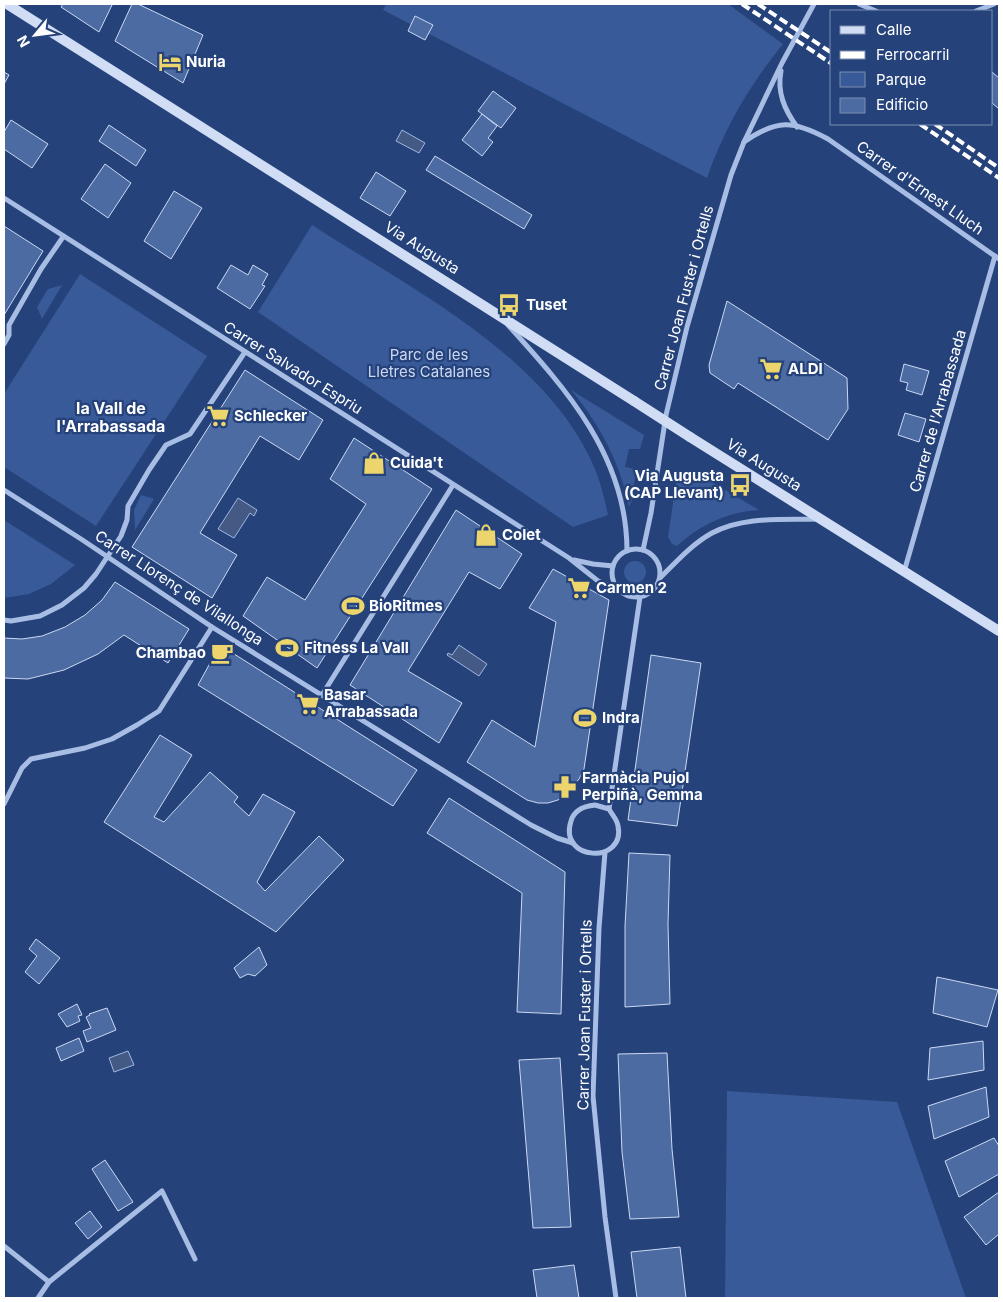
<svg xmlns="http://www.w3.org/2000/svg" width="1003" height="1302" viewBox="0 0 1003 1302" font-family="Inter,sans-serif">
  <rect width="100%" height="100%" fill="#25427a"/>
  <g fill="#395a98">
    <path d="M 386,4 L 728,4 L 783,44 C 749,86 725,127 707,178 L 383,10 Z"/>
    <path d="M 312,225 C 408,287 538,351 590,458 C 599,476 604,496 608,515 L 573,527 L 258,312 Z"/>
    <polygon points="80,274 207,356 96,526 4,467 4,394"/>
    <polygon points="62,285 42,319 37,307 48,289"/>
    <path d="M 571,390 L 644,435 L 640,449 L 629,449 L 625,467 L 636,469 L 632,500 L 629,507 C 621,464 599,423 571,390 Z"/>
    <path d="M 700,475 L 759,510 C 727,512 700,525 677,546 L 672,544 L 668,537 L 677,477 Z"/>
    <polygon points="141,495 154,499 135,530 134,510"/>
    <polygon points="4,520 75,565 51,584 29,594 4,598"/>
    <circle cx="635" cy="572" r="11"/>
    <polygon points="727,1091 897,1102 966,1298 725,1298"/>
  </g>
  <g fill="#445a84" stroke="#9db7e5">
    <polygon points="402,130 425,143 419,153 396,141"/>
    <polygon points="238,498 257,510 254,516 250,513 234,538 218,529"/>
    <polygon points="459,645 487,664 479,676 447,655 448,653 452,655"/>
    <polygon points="128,1051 134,1065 114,1072 109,1058"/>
  </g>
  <g fill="#4d6ba3" stroke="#cbd9f3">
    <polygon points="63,4 110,4 112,5 99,32 61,7"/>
    <polygon points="132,4 138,4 203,35 183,83 115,41"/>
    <polygon points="415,16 433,25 425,40 408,31"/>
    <polygon points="4,72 9,75 4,84"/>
    <polygon points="992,72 999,78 999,106 998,108 992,103"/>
    <polygon points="493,91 516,108 501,128 478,111"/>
    <polygon points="482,114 497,126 488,138 493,142 482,156 462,140"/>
    <polygon points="11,120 48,144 32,168 4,149 4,132"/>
    <polygon points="109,125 146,150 136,166 99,141"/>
    <polygon points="435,156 532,215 524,229 426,170"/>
    <polygon points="105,164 131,183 108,218 81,199"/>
    <polygon points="376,172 406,191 390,216 360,198"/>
    <polygon points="174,191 202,208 171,259 144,241"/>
    <polygon points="4,226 43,251 4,315"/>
    <polygon points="231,265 248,275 253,265 268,274 262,285 265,286 250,309 217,288"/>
    <polygon points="727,301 847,378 848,409 828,440 738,383 734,389 710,373 709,365"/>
    <polygon points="904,364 929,371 922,395 906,390 908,383 900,381"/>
    <polygon points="245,370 323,420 299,460 260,436 200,533 237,555 212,598 132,547"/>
    <polygon points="905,413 926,419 919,442 898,435"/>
    <polygon points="354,438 432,489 317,668 243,616 267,577 305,600 366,504 330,479"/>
    <polygon points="456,510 522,554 500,589 469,572 408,671 462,703 439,743 350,685"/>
    <polygon points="553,569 609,600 584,769 579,779 567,794 558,800 548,803 538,803 527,800 467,762 492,720 535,747 556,622 529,608"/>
    <polygon points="115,582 189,629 168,663 124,635 98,654 64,670 28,679 4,678 4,638 22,639 42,636 65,627 85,615 102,600"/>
    <polygon points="220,645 417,770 393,806 198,685"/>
    <polygon points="651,655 701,663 677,826 628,820"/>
    <polygon points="160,735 192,755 154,817 164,822 210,772 238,797 234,802 249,816 263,794 295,812 257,882 265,891 319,836 344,860 276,932 104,822"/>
    <polygon points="449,798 565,872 561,1014 517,1012 522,893 427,833"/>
    <polygon points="629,853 670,855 668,924 670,1004 625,1007 625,926"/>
    <polygon points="36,939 60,958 39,984 25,972 37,956 29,949"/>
    <polygon points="259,947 267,965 255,976 248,974 240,978 234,968"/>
    <polygon points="937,977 998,990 987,1027 933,1013"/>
    <polygon points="77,1004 82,1015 78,1016 80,1021 67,1027 58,1014"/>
    <polygon points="107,1008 116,1030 87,1042 83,1031 91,1028 86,1017 90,1015 89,1014"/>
    <polygon points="79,1038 84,1051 61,1061 56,1048"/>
    <polygon points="983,1041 984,1070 928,1080 930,1048"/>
    <polygon points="667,1053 672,1149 679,1217 630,1219 622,1152 618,1054"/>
    <polygon points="560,1058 571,1227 533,1228 519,1060"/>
    <polygon points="986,1087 989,1117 934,1139 928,1106"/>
    <polygon points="994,1138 999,1146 999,1174 959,1197 945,1161"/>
    <polygon points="105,1160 133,1202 118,1211 92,1169"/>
    <polygon points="999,1192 999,1234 986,1245 964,1217"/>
    <polygon points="90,1211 102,1227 88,1239 75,1223"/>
    <polygon points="680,1247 686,1298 637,1298 631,1252"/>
    <polygon points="574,1265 579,1298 537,1298 533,1270"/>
  </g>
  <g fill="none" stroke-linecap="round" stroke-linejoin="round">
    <g stroke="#a8bde4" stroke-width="5">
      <polyline points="859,4 876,11"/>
      <polyline points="976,11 994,4"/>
      <path d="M 781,71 C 777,92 784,109 797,127"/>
      <path d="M 744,142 C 777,119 793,120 828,139 L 999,259"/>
      <polyline points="4,198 569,558 598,581 619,590"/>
      <path d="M 508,325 C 567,390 627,457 627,551"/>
      <polyline points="4,344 9,335 9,325 41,269 63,237"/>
      <polyline points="4,490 81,539 212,627 531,825 557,838 573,843"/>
      <circle cx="636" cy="573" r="24"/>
      <polyline points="643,550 651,513 666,415 687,327 731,175 744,142 782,63 814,4"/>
      <polyline points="574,560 593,564 613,566"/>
      <polyline points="904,572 995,256"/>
      <path d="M 660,578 C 676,562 692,544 712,533 C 744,516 783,520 818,519"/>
      <polyline points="4,620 11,621 40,616 62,605 84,588 96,574 121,536 127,520 128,506 149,470 166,445 190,434 245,352"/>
      <polyline points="322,695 453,485"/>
      <polyline points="4,804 22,768 31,759 85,748 112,739 137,725 159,711 212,627"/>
      <path d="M 595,805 L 609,809 C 612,815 617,819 618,826 C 626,864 558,862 571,821 C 574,810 585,806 595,805 Z"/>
      <polyline points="609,809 640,597"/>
      <polyline points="605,852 599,928 593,1096 605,1217 616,1298"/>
      <polyline points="4,1246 49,1282"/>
      <polyline points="38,1298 49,1282 162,1191 195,1259"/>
    </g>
    <g stroke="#d1ddf4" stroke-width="10">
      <polyline points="7,4 634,401"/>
      <polyline points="690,437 999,631"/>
    </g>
    <g stroke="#fff" stroke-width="4" stroke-dasharray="9 4" stroke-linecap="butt">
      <polyline points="742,4 832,64"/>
      <polyline points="758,4 832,53"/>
      <polyline points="920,124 999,178"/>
      <polyline points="935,124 999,168"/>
    </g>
    <polyline stroke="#d1ddf4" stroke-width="10" points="634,401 690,437"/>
  </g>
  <defs>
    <symbol id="hotel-bare" viewBox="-9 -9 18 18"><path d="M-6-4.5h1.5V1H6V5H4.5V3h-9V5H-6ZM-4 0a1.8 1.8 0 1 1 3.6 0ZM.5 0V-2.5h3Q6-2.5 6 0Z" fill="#edd56d" stroke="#25427a" stroke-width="2.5" paint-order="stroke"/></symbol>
    <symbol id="bus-bare" viewBox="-9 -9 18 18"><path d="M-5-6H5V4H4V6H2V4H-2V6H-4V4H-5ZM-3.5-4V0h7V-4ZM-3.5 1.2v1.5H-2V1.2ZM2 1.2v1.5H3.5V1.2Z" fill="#edd56d" stroke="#25427a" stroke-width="2.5" paint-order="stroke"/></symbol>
    <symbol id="supermarket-bare" viewBox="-9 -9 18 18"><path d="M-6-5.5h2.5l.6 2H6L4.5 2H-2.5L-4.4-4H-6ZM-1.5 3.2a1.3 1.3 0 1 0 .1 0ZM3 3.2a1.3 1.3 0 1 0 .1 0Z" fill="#edd56d" stroke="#25427a" stroke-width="2.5" paint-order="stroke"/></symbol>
    <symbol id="shop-bare" viewBox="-9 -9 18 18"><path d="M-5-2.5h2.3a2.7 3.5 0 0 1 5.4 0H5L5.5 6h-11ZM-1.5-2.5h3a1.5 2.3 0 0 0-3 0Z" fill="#edd56d" stroke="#25427a" stroke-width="2.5" paint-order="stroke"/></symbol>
    <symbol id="stadium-bare" viewBox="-9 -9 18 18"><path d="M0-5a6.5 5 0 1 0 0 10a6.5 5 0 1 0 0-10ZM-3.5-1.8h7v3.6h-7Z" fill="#edd56d" stroke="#25427a" stroke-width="2.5" paint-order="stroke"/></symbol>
    <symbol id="cafe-bare" viewBox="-9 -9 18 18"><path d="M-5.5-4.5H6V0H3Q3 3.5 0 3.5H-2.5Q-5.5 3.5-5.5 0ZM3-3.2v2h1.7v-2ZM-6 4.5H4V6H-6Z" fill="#edd56d" stroke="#25427a" stroke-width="2.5" paint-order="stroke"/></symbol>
    <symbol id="pharmacy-bare" viewBox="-9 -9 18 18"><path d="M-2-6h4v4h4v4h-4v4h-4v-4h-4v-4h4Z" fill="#edd56d" stroke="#25427a" stroke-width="2.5" paint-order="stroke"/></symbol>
  </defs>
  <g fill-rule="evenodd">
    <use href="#hotel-bare" x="154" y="46" width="32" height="32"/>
    <use href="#bus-bare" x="493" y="289" width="32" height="32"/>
    <use href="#supermarket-bare" x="755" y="353" width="32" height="32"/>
    <use href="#supermarket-bare" x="202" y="400" width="32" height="32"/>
    <use href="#shop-bare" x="358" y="447" width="32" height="32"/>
    <use href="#bus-bare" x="724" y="469" width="32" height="32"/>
    <use href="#shop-bare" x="470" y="519" width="32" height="32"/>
    <use href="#supermarket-bare" x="563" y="572" width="32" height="32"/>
    <use href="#stadium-bare" x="337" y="590" width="32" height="32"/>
    <use href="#stadium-bare" x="271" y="632" width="32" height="32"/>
    <use href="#cafe-bare" x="206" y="637" width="32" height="32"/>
    <use href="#supermarket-bare" x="292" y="688" width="32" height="32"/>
    <use href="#stadium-bare" x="569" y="702" width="32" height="32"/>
    <use href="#pharmacy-bare" x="549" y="771" width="32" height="32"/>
  </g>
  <g text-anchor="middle" stroke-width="4.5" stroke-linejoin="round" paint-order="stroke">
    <g font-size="15" font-weight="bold" fill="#fff" stroke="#25427a" text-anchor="start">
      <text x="186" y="67">Nuria</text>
      <text x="526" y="310">Tuset</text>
      <text x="788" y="374">ALDI</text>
      <text x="234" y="421">Schlecker</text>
      <text x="390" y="468">Cuida't</text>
      <text x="724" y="481" text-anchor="end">Via Augusta<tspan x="724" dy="17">(CAP Llevant)</tspan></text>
      <text x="502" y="540">Colet</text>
      <text x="596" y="593">Carmen 2</text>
      <text x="369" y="611">BioRitmes</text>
      <text x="304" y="653">Fitness La Vall</text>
      <text x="206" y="658" text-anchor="end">Chambao</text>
      <text x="324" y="700">Basar<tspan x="324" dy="17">Arrabassada</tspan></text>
      <text x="602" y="723">Indra</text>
      <text x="582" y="783">Farmàcia Pujol<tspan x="582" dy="17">Perpiñà, Gemma</tspan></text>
    </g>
    <g font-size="15" fill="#fff" stroke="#25427a">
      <text transform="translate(920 188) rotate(35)" y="5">Carrer d'Ernest Lluch</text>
      <text transform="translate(422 248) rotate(32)" y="5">Via Augusta</text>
      <text transform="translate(684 298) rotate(-75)" y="5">Carrer Joan Fuster i Ortells</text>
      <text transform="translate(293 368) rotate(32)" y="5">Carrer Salvador Espriu</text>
      <text transform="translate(938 411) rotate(-74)" y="5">Carrer de l'Arrabassada</text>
      <text transform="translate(764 465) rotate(32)" y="5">Via Augusta</text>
      <text transform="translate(179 588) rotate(33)" y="5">Carrer Llorenç de Vilallonga</text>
      <text transform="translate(585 1015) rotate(-89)" y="5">Carrer Joan Fuster i Ortells</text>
    </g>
    <g font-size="15" fill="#cbd9f3" stroke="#25427a">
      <text x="429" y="360">Parc de les<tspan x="429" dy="17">Lletres Catalanes</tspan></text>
    </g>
    <g font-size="16" font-weight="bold" fill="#fff" stroke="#25427a">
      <text x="111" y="414">la Vall de<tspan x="111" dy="18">l'Arrabassada</tspan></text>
    </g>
  </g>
  <rect width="1003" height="1302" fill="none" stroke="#ffffff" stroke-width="10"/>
  <rect x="830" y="10" width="162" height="115" fill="#25427a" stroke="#7c8eaf"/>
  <rect x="840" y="26" width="25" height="8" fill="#d1ddf4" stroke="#7c8eaf"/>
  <text x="876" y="35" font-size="15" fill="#ffffff">Calle</text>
  <rect x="840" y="51" width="25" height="8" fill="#ffffff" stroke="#7c8eaf"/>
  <text x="876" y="60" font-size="15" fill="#ffffff">Ferrocarril</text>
  <rect x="840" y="72" width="25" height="15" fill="#395a98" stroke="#7c8eaf"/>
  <text x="876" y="85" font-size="15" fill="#ffffff">Parque</text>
  <rect x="840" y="98" width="25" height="15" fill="#4d6ba3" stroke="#7c8eaf"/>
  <text x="876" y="110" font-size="15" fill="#ffffff">Edificio</text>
  <g transform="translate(35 35) rotate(241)" stroke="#25427a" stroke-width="4" paint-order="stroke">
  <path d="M0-4L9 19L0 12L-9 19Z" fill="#ffffff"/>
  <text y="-8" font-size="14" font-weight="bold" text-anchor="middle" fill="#ffffff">N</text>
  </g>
</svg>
